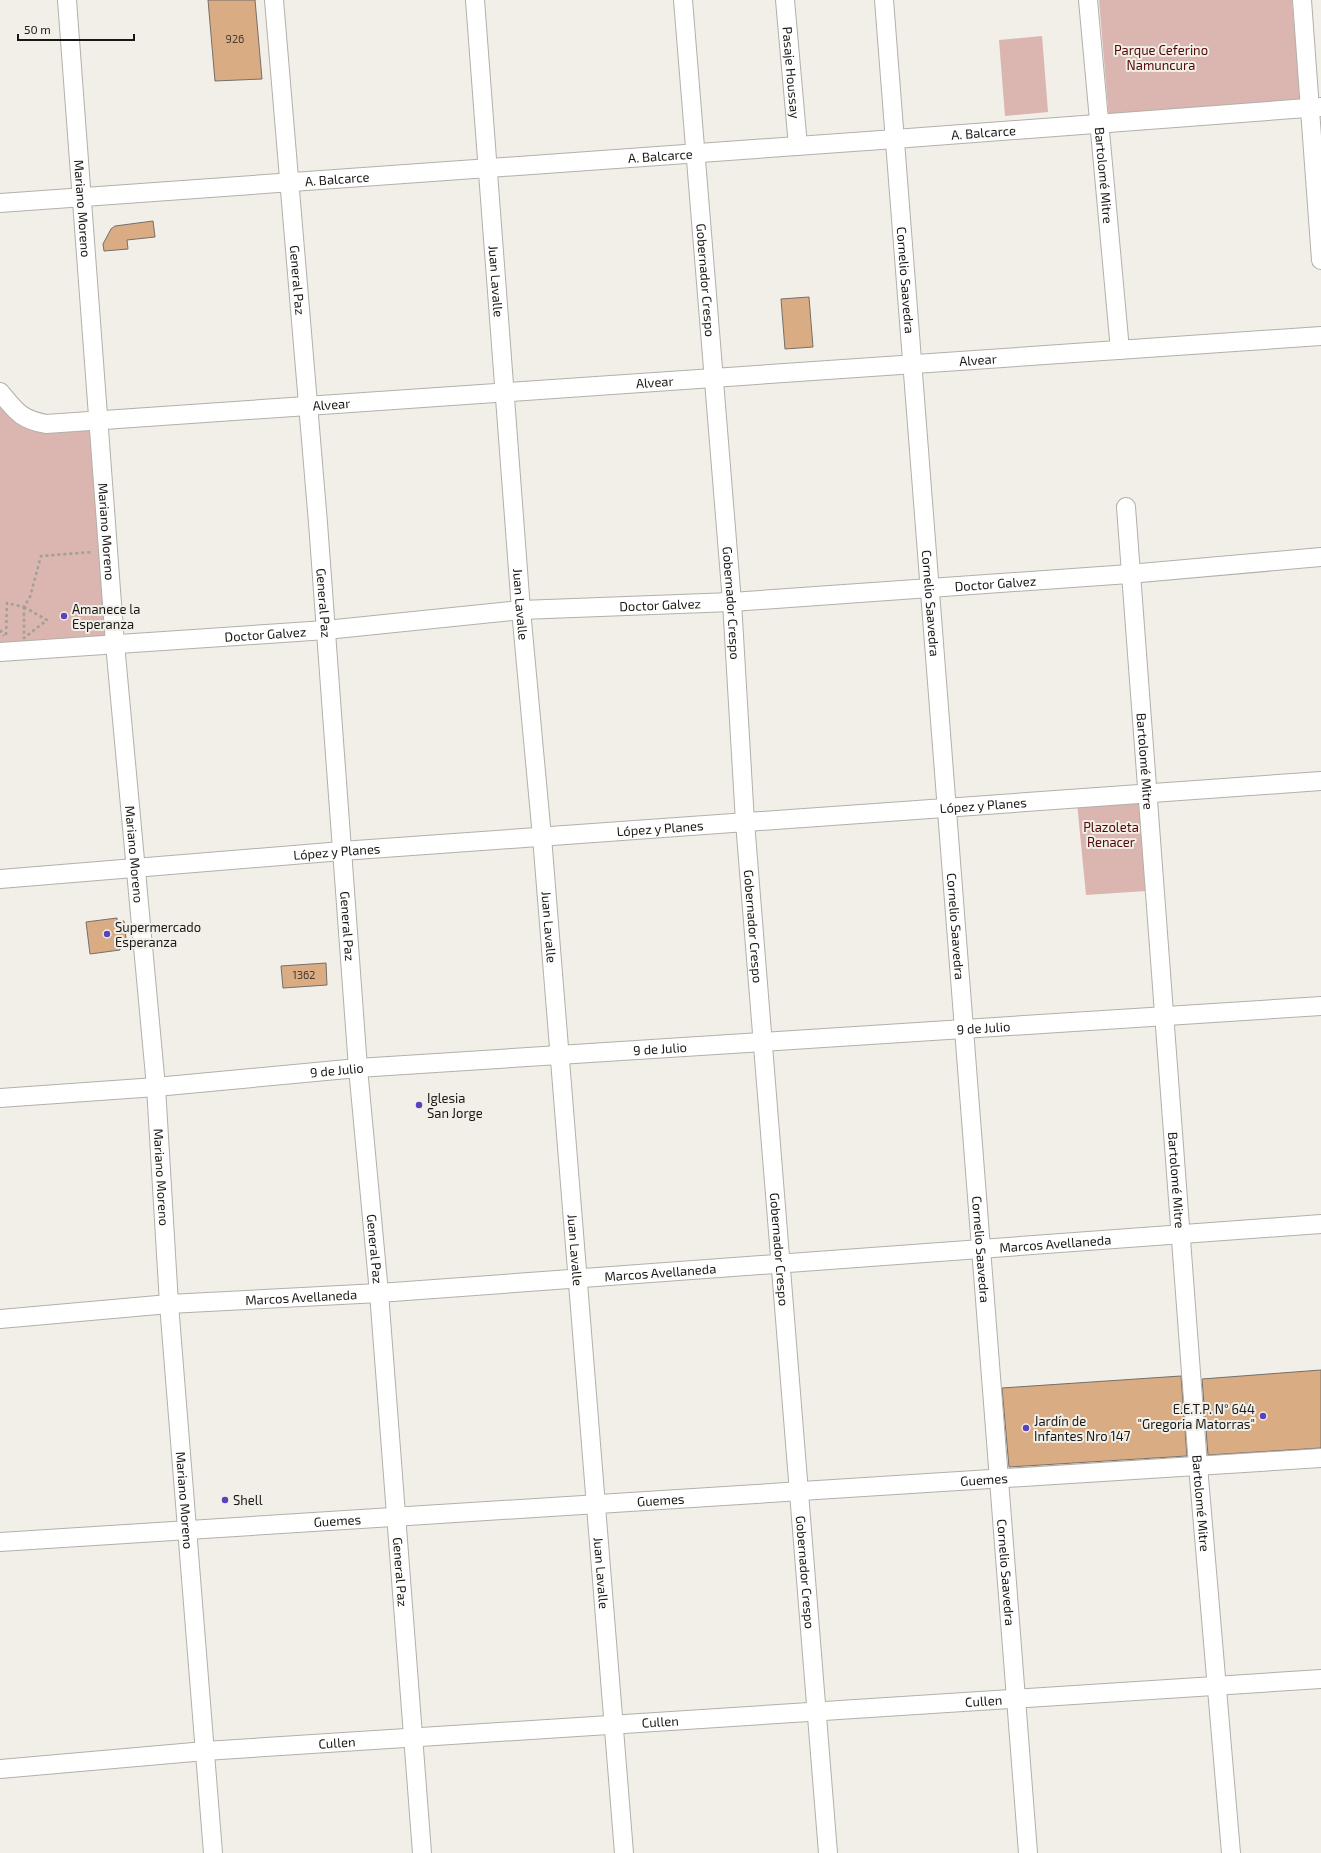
<svg xmlns="http://www.w3.org/2000/svg" width="1321" height="1853" viewBox="0 0 1321 1853" font-family="'Exo 2',sans-serif">
  <rect width="100%" height="100%" fill="#f1efe7"/>
  <g fill="#dbb5af">
    <polygon points="1099,0 1292,0 1301,102 1109,120"/>
    <polygon points="1042,36 1048,112 1005,116 999,40"/>
    <polygon points="0,392 18,413 100,420 115,644 0,652"/>
    <polygon points="1139,799 1146,891 1086,895 1077,803"/>
  </g>
  <g fill="#d9ac84" stroke="#756f69">
    <polygon points="208,0 255,0 262,79 215,81"/>
    <polygon points="153,221 155,237 127,240 128,249 104,251 103,244 111,229 115,226"/>
    <polygon points="809,297 813,347 785,349 781,299"/>
    <polygon points="117,918 117,922 124,921 127,947 120,948 120,950 90,954 86,922"/>
    <polygon points="326,963 327,985 283,988 281,966"/>
    <polygon points="1321,1370 1321,1448 1208,1455 1202,1379"/>
    <polygon points="1181,1376 1187,1456 1009,1467 1002,1388"/>
  </g>
  <g fill="none" stroke-linecap="round" stroke-linejoin="round">
    <defs>
      <g id="minor">
        <path id="s1" d="M 67,0 L 115,644 L 156,1087 L 169,1304 L 213,1853"/>
        <path id="s2" d="M 274,0 L 318,523 L 358,1068 L 379,1293 L 422,1853"/>
        <path id="s3" d="M 475,0 L 521,610 L 542,837 L 624,1853"/>
        <path id="s4" d="M 683,0 L 732,602 L 745,822 L 828,1853"/>
        <path id="s5" d="M 785,0 L 798,146"/>
        <path id="s6" d="M 884,0 L 1028,1853"/>
        <path id="s7" d="M 1088,0 L 1120,350"/>
        <polyline points="1302,0 1321,260"/>
        <path id="s8" d="M 0,203 L 895,139 L 1321,107"/>
        <path id="s9" d="M 0,392 C 16,411 20,419 46,424 L 1321,336"/>
        <path id="s10" d="M 1126,507 L 1198,1466 L 1231,1853"/>
        <path id="s11" d="M 0,652 L 326,630 L 521,610 L 732,602 L 1129,574 L 1321,557"/>
        <path id="s12" d="M 0,879 L 342,851 L 1321,781"/>
        <path id="s13" d="M 0,1098 L 156,1087 L 358,1068 L 1321,1006"/>
        <path id="s14" d="M 0,1319 L 169,1304 L 379,1293 L 1321,1224"/>
        <path id="s15" d="M 0,1542 L 1321,1458"/>
        <path id="s16" d="M 0,1769 L 205,1751 L 1321,1679"/>
      </g>
    </defs>
    <use href="#minor" stroke="#b2b0a9" stroke-width="20"/>
    <g stroke="#a19f99" stroke-width="2.5" stroke-dasharray="3 3" stroke-linecap="butt">
      <polygon points="24,607 47,620 24,638"/>
      <polyline points="0,630 4,636"/>
      <polyline points="6,635 7,603 24,607 30,597 41,556 92,552"/>
    </g>
    <use href="#minor" stroke="#fff" stroke-width="18"/>
  </g>
  <g fill="#5b42ba" stroke="#f1efe7" stroke-width="1.5">
    <circle cx="64" cy="616" r="4"/>
    <circle cx="107" cy="934" r="4"/>
    <circle cx="419" cy="1105" r="4"/>
    <circle cx="1263" cy="1416" r="4"/>
    <circle cx="1026" cy="1428" r="4"/>
    <circle cx="225" cy="1500" r="4"/>
  </g>
  <g text-anchor="middle" stroke-width="4" stroke-linejoin="round" paint-order="stroke">
    <g font-size="11" fill="#493d31">
      <text x="235" y="43">926</text>
      <text x="304" y="979">1362</text>
    </g>
    <g font-size="13" fill="#510705" stroke="#f1efe7">
      <text x="1161" y="55">Parque Ceferino<tspan x="1161" dy="15">Namuncura</tspan></text>
      <text x="1111" y="832">Plazoleta<tspan x="1111" dy="15">Renacer</tspan></text>
    </g>
    <g font-size="13" fill="#191815" stroke="#f1efe7">
      <text dy="5" stroke="none"><textPath href="#s5" startOffset="73">Pasaje Houssay</textPath></text>
      <text dy="5" stroke="none"><textPath href="#s8" startOffset="986">A. Balcarce</textPath></text>
      <text dy="5" stroke="none"><textPath href="#s8" startOffset="662">A. Balcarce</textPath></text>
      <text dy="5" stroke="none"><textPath href="#s7" startOffset="176">Bartolomé Mitre</textPath></text>
      <text dy="5" stroke="none"><textPath href="#s8" startOffset="338">A. Balcarce</textPath></text>
      <text dy="5" stroke="none"><textPath href="#s1" startOffset="209">Mariano Moreno</textPath></text>
      <text dy="5" stroke="none"><textPath href="#s2" startOffset="281">General Paz</textPath></text>
      <text dy="5" stroke="none"><textPath href="#s4" startOffset="281">Gobernador Crespo</textPath></text>
      <text dy="5" stroke="none"><textPath href="#s6" startOffset="281">Cornelio Saavedra</textPath></text>
      <text dy="5" stroke="none"><textPath href="#s3" startOffset="282">Juan Lavalle</textPath></text>
      <text dy="5" stroke="none"><textPath href="#s9" startOffset="992">Alvear</textPath></text>
      <text dy="5" stroke="none"><textPath href="#s9" startOffset="668">Alvear</textPath></text>
      <text dy="5" stroke="none"><textPath href="#s9" startOffset="344">Alvear</textPath></text>
      <text dy="5" stroke="none"><textPath href="#s1" startOffset="533">Mariano Moreno</textPath></text>
      <text dy="5" stroke="none"><textPath href="#s11" startOffset="998">Doctor Galvez</textPath></text>
      <text dy="5" stroke="none"><textPath href="#s2" startOffset="605">General Paz</textPath></text>
      <text dy="5" stroke="none"><textPath href="#s4" startOffset="605">Gobernador Crespo</textPath></text>
      <text dy="5" stroke="none"><textPath href="#s6" startOffset="605">Cornelio Saavedra</textPath></text>
      <text dy="5" stroke="none"><textPath href="#s3" startOffset="606">Juan Lavalle</textPath></text>
      <text dy="5" stroke="none"><textPath href="#s11" startOffset="662">Doctor Galvez</textPath></text>
      <text dy="5" stroke="none"><textPath href="#s11" startOffset="266">Doctor Galvez</textPath></text>
      <text dy="5" stroke="none"><textPath href="#s10" startOffset="255">Bartolomé Mitre</textPath></text>
      <text dy="5" stroke="none"><textPath href="#s12" startOffset="986">López y Planes</textPath></text>
      <text dy="5" stroke="none"><textPath href="#s12" startOffset="662">López y Planes</textPath></text>
      <text dy="5" stroke="none"><textPath href="#s12" startOffset="338">López y Planes</textPath></text>
      <text dy="5" stroke="none"><textPath href="#s1" startOffset="857">Mariano Moreno</textPath></text>
      <text dy="5" stroke="none"><textPath href="#s3" startOffset="930">Juan Lavalle</textPath></text>
      <text dy="5" stroke="none"><textPath href="#s6" startOffset="929">Cornelio Saavedra</textPath></text>
      <text dy="5" stroke="none"><textPath href="#s2" startOffset="929">General Paz</textPath></text>
      <text dy="5" stroke="none"><textPath href="#s4" startOffset="929">Gobernador Crespo</textPath></text>
      <text dy="5" stroke="none"><textPath href="#s13" startOffset="986">9 de Julio</textPath></text>
      <text dy="5" stroke="none"><textPath href="#s13" startOffset="662">9 de Julio</textPath></text>
      <text dy="5" stroke="none"><textPath href="#s13" startOffset="338">9 de Julio</textPath></text>
      <text dy="5" stroke="none"><textPath href="#s1" startOffset="1181">Mariano Moreno</textPath></text>
      <text dy="5" stroke="none"><textPath href="#s10" startOffset="675">Bartolomé Mitre</textPath></text>
      <text dy="5" stroke="none"><textPath href="#s14" startOffset="1058">Marcos Avellaneda</textPath></text>
      <text dy="5" stroke="none"><textPath href="#s2" startOffset="1253">General Paz</textPath></text>
      <text dy="5" stroke="none"><textPath href="#s3" startOffset="1254">Juan Lavalle</textPath></text>
      <text dy="5" stroke="none"><textPath href="#s4" startOffset="1253">Gobernador Crespo</textPath></text>
      <text dy="5" stroke="none"><textPath href="#s6" startOffset="1253">Cornelio Saavedra</textPath></text>
      <text dy="5" stroke="none"><textPath href="#s14" startOffset="662">Marcos Avellaneda</textPath></text>
      <text dy="5" stroke="none"><textPath href="#s14" startOffset="302">Marcos Avellaneda</textPath></text>
      <text dy="5" stroke="none"><textPath href="#s15" startOffset="986">Guemes</textPath></text>
      <text dy="5" stroke="none"><textPath href="#s15" startOffset="662">Guemes</textPath></text>
      <text dy="5" stroke="none"><textPath href="#s1" startOffset="1505">Mariano Moreno</textPath></text>
      <text dy="5" stroke="none"><textPath href="#s10" startOffset="999">Bartolomé Mitre</textPath></text>
      <text dy="5" stroke="none"><textPath href="#s15" startOffset="338">Guemes</textPath></text>
      <text dy="5" stroke="none"><textPath href="#s2" startOffset="1577">General Paz</textPath></text>
      <text dy="5" stroke="none"><textPath href="#s3" startOffset="1578">Juan Lavalle</textPath></text>
      <text dy="5" stroke="none"><textPath href="#s4" startOffset="1577">Gobernador Crespo</textPath></text>
      <text dy="5" stroke="none"><textPath href="#s6" startOffset="1577">Cornelio Saavedra</textPath></text>
      <text dy="5" stroke="none"><textPath href="#s16" startOffset="986">Cullen</textPath></text>
      <text dy="5" stroke="none"><textPath href="#s16" startOffset="662">Cullen</textPath></text>
      <text dy="5" stroke="none"><textPath href="#s16" startOffset="338">Cullen</textPath></text>
    </g>
    <g font-size="13" fill="#191815" stroke="#f1efe7" text-anchor="start">
      <text x="72" y="614">Amanece la<tspan x="72" dy="15">Esperanza</tspan></text>
      <text x="115" y="932">Supermercado<tspan x="115" dy="15">Esperanza</tspan></text>
      <text x="427" y="1103">Iglesia<tspan x="427" dy="15">San Jorge</tspan></text>
      <text x="1255" y="1414" text-anchor="end">E.E.T.P. N° 644<tspan x="1255" dy="15">"Gregoria Matorras"</tspan></text>
      <text x="1034" y="1426">Jardín de<tspan x="1034" dy="15">Infantes Nro 147</tspan></text>
      <text x="233" y="1505">Shell</text>
    </g>
  </g>
  <path d="M18 34v6h116v-6" fill="none" stroke="#191815" stroke-width="2"/>
  <text x="24" y="34" font-size="12" fill="#191815" stroke="#f1efe7" stroke-width="3" paint-order="stroke">50 m</text>
</svg>
